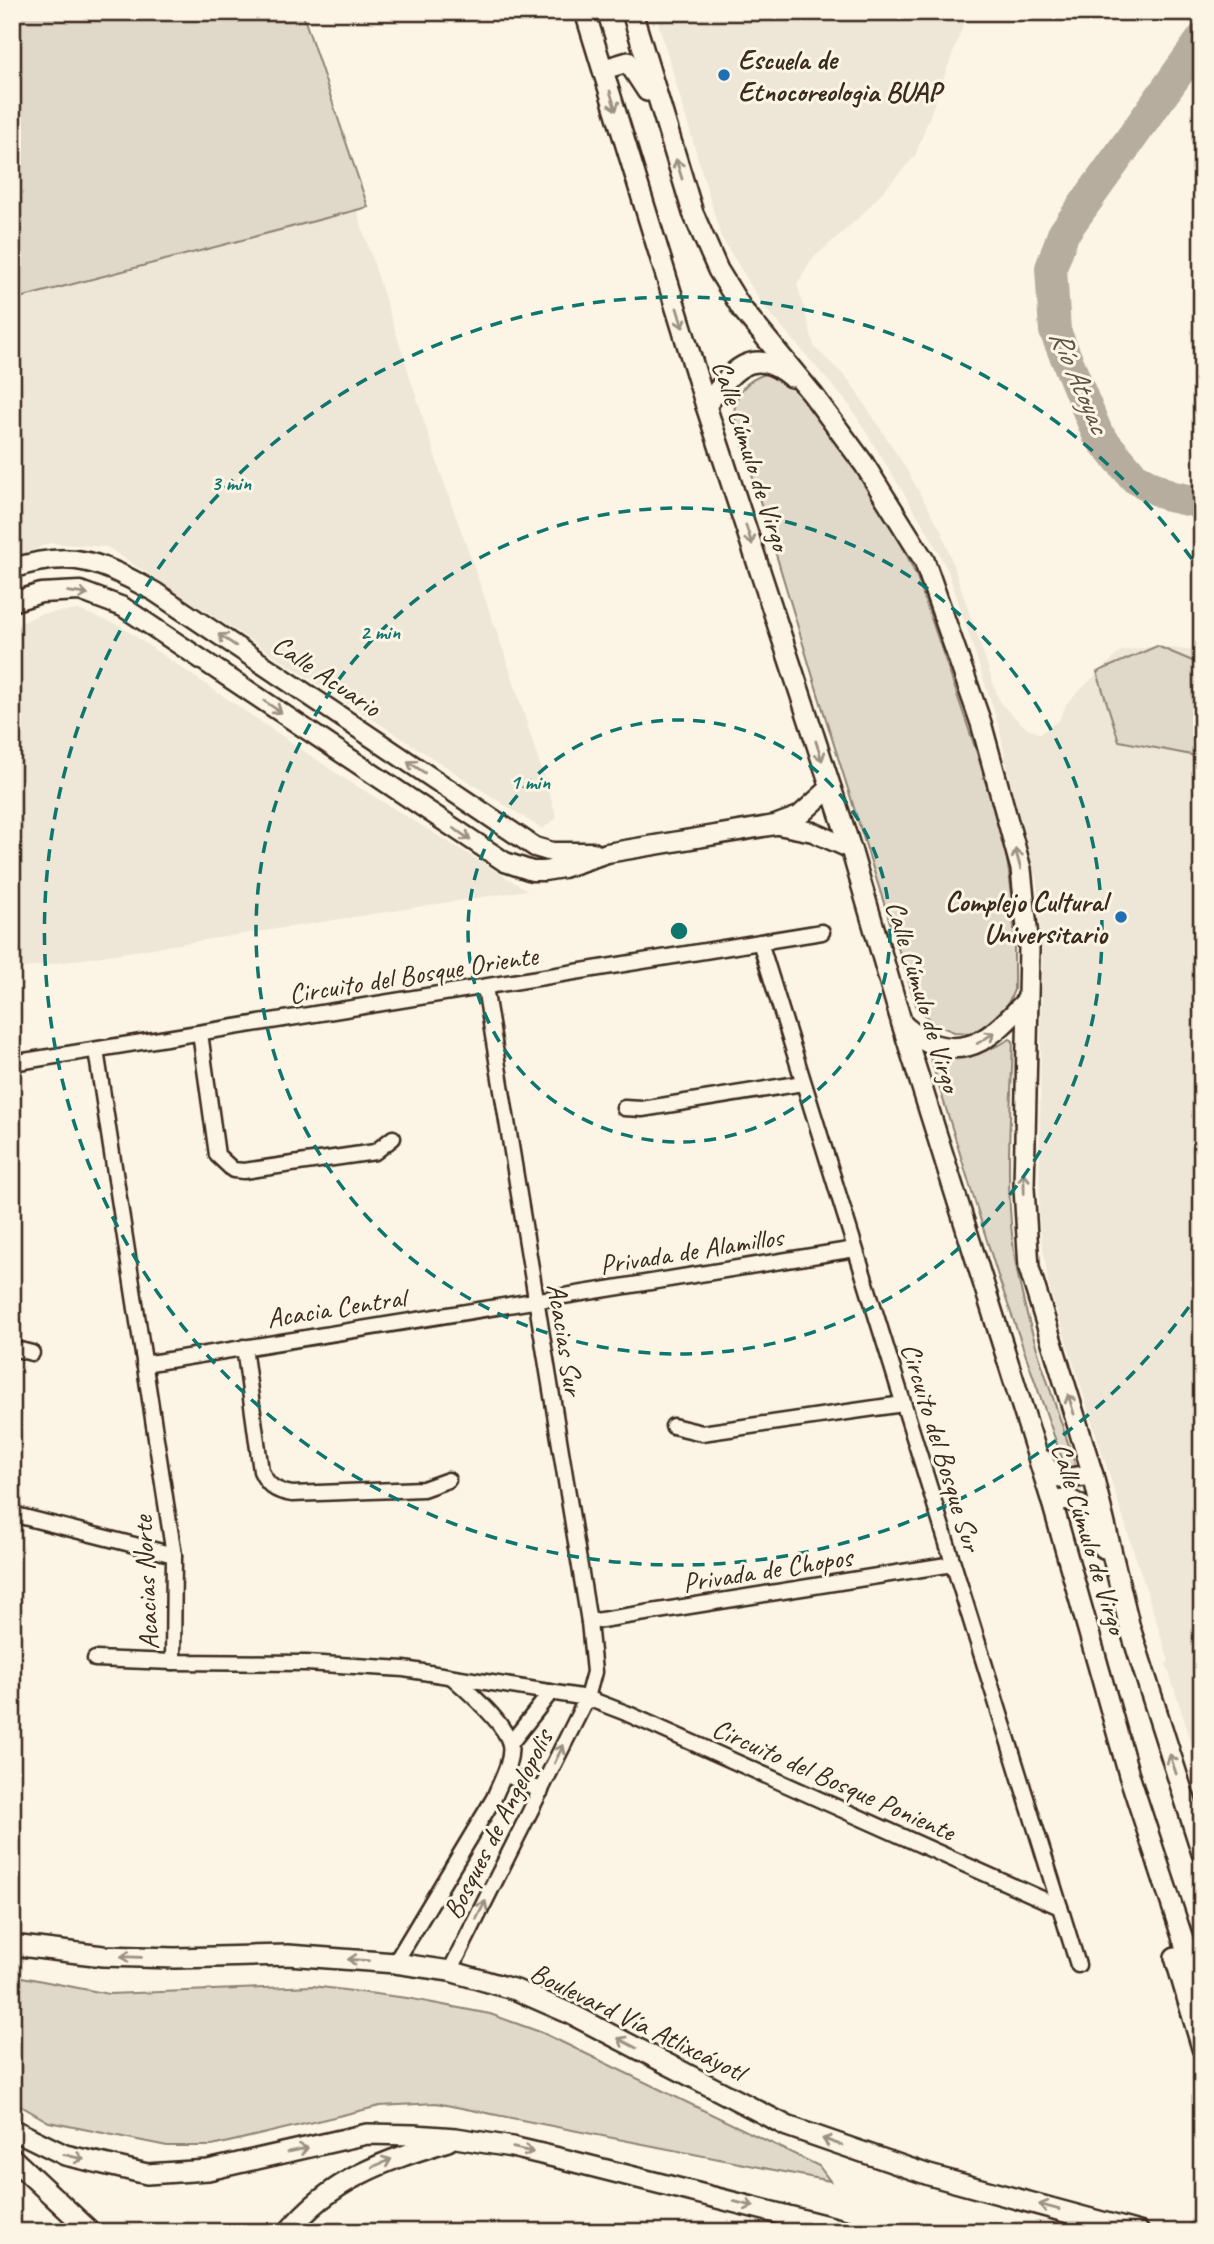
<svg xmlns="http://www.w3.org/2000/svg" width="1214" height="2244" viewBox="0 0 1214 2244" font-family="Caveat,sans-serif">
  <rect width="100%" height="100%" fill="#fcf5e5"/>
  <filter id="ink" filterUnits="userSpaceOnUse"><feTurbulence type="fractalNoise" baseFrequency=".0143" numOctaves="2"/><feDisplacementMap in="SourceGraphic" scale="14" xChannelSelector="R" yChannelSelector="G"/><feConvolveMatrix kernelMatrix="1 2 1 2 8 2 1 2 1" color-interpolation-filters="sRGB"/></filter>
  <g filter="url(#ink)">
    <g fill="#eee6d6">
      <polygon points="655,12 968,12 915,156 860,217 811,260 797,284 815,348 849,380 902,462 942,532 1000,703 1024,726 1040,734 1059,720 1067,703 1121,651 1157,646 1202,652 1202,1775 1166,1663 1169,1661 1049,1287 1039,1221 1042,952 1037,882 1012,790 999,726 948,571 929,534 850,406 763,305 721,237"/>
      <polygon points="356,208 441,474 505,655 557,818 542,829 107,547 49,543 12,559 12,299"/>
      <polygon points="78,610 120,626 342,777 527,890 12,970 12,627 40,614"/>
    </g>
    <g fill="#e0d8c8" stroke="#8e8173" stroke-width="2">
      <polygon points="12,12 302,12 368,207 12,300"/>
      <path d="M 768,373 L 790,384 L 802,397 L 850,462 L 898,536 L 917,577 L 978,756 L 1006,852 L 1014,908 L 1014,990 L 1006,1008 L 989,1026 L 970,1033 L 954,1032 L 934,1024 L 917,1008 L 819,697 L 734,415 C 735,392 746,380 768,373 Z"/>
      <polygon points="1157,646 1202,665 1202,757 1119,741 1097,672"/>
      <path d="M 1010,1039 L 1013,1041 C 1011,1108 1005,1177 1013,1244 C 1021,1315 1053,1395 1075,1464 L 1074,1468 L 1068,1471 L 1065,1467 L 998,1276 L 929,1054 L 931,1051 C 962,1056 983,1056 1010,1039 Z"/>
      <polygon points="12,1975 109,1994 313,1986 407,1998 490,2014 543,2033 819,2166 830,2181 436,2103 380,2106 212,2146 167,2146 49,2122 12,2101"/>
    </g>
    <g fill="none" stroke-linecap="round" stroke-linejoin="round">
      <polyline stroke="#b7ad9e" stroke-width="32" points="1202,39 1063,234 1051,268 1055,331 1098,435 1135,478 1169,496 1202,503"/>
      <defs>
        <g id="minor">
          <polyline points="760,942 1078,1965"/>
          <polyline points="200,1033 217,1155 233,1170 244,1171 375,1152 393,1138"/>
          <polyline points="96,1050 174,1555 173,1662"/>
          <polyline points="12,1063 822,932"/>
          <polyline points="624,1108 642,1109 803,1083"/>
          <path d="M 244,1347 L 261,1471 C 268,1486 275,1491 292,1494 L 423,1489 L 448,1480"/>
          <polyline points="12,1348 32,1353"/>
          <polyline points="144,1364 855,1249"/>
          <polyline points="673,1426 702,1433 903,1404"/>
          <polyline points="12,1514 174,1555"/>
          <polyline points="589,1622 953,1564"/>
          <polyline points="95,1659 173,1662 306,1663 404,1669 587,1698 626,1713 1060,1907"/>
          <polyline points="510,1744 551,1692"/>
          <polyline points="505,1774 541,1791"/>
          <path d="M 395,1963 L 494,1798 C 500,1782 513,1762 510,1744 C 505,1723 468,1691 452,1677"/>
          <polyline points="450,1971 587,1698 594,1672 589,1622 485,987"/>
        </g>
        <g id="tertiary">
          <path d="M 12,569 C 73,548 102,563 155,592 L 535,847 L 552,852 L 593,852"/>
          <polyline points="12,602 41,593 80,591 123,607 505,862 532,871 544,871 563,868 607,853 775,825 799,816 831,787"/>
          <polyline points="778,825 813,832 851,849"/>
        </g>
        <g id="secondary">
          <polyline points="585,12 706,406 851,849 902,1024 1052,1502 1129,1775 1202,1997"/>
          <polyline points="632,12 693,213 718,270 742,309 813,395 864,464 924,560 981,723 1021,869 1029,948 1024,1188 1029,1268 1093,1475 1130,1628 1202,1853"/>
          <polyline points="604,69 628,62 647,91"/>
          <path d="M 706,406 C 730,373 751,343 791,377"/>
          <path d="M 902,1024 C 910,1030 920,1040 929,1043 C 974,1060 999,1029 1027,1000"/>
          <path d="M 1043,1460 C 1053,1485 1071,1477 1093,1475"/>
          <polyline points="1052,1502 1068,1499 1083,1507 1104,1548"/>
          <polyline points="12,1945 103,1956 175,1958 288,1955 395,1963 450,1971 516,1990 571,2014 787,2126 929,2175 1139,2232"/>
          <polyline points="1175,1957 1202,2048"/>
          <polyline points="12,2129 65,2155 147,2174 208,2170 367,2134 414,2135 456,2138 512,2147 567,2160 851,2232"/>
          <polyline points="12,2158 91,2232"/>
          <path d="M 288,2232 C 332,2178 385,2161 448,2141"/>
          <polyline points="1198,2232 1202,2230"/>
        </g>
      </defs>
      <use href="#minor" stroke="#3b2a1e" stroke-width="19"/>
      <use href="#tertiary" stroke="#3b2a1e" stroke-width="23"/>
      <use href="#secondary" stroke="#3b2a1e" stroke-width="24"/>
      <use href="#minor" stroke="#fcf5e5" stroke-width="14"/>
      <use href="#tertiary" stroke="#fcf5e5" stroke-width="18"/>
      <use href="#secondary" stroke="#fcf5e5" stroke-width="19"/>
    </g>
    <defs><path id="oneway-shaft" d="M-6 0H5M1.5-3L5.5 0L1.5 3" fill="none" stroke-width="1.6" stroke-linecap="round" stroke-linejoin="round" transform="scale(1.75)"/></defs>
    <g stroke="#9c9082">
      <use href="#oneway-shaft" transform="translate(613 101) rotate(73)"/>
      <use href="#oneway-shaft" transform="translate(679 169) rotate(-107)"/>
      <use href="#oneway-shaft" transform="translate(680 318) rotate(73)"/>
      <use href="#oneway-shaft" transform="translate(749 535) rotate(72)"/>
      <use href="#oneway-shaft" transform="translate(78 593) rotate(8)"/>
      <use href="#oneway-shaft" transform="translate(227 640) rotate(-146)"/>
      <use href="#oneway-shaft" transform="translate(273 707) rotate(34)"/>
      <use href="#oneway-shaft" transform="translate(819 751) rotate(72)"/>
      <use href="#oneway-shaft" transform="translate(416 767) rotate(-146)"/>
      <use href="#oneway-shaft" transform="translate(462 834) rotate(34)"/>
      <use href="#oneway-shaft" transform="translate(1018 859) rotate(-105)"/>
      <use href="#oneway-shaft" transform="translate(986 1038) rotate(-32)"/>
      <use href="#oneway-shaft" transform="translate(1024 1183) rotate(-91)"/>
      <use href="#oneway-shaft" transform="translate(1071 1404) rotate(-107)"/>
      <use href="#oneway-shaft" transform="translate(559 1754) rotate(-64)"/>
      <use href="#oneway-shaft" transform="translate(1173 1764) rotate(-108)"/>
      <use href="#oneway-shaft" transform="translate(481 1910) rotate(-63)"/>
      <use href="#oneway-shaft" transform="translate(131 1957) rotate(-178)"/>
      <use href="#oneway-shaft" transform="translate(358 1960) rotate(-176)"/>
      <use href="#oneway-shaft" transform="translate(627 2043) rotate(-152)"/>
      <use href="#oneway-shaft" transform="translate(832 2142) rotate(-161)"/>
      <use href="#oneway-shaft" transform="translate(298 2150) rotate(-12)"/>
      <use href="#oneway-shaft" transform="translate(523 2150) rotate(13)"/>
      <use href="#oneway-shaft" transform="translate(74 2157) rotate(14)"/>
      <use href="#oneway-shaft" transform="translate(382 2163) rotate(-22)"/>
      <use href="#oneway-shaft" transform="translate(744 2204) rotate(14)"/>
      <use href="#oneway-shaft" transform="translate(1049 2207) rotate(-165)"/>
    </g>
  </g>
  <g fill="none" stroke="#0f766e" stroke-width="3.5" stroke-dasharray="12 9">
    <circle cx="679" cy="931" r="211"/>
    <circle cx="679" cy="931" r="423"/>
    <path d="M1201 1290A634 634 0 1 1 1201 572"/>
  </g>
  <g fill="#1f6fb2" stroke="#fcf5e5" stroke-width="2.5">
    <circle cx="724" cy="75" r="7"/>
    <circle cx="1121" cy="917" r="7"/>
  </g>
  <g text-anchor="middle" stroke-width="6" stroke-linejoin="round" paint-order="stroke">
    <g font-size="28" font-weight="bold" fill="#3b2a1e" stroke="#fcf5e5" text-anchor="start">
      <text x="738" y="69">Escuela de<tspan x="738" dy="32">Etnocoreologia BUAP</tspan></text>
      <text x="1107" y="911" text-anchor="end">Complejo Cultural<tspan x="1107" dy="32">Universitario</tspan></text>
    </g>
    <g font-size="28" fill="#3b2a1e" stroke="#fcf5e5">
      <text transform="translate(752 455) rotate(72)" y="10">Calle Cúmulo de Virgo</text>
      <text transform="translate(327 675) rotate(34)" y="10">Calle Acuario</text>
      <text transform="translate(413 974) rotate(-9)" y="10">Circuito del Bosque Oriente</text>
      <text transform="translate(924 996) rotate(73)" y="10">Calle Cúmulo de Virgo</text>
      <text transform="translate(691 1250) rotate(-9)" y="10">Privada de Alamillos</text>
      <text transform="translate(336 1307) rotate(-9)" y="10">Acacia Central</text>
      <text transform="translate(566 1339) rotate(81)" y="10">Acacias Sur</text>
      <text transform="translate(942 1447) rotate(73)" y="10">Circuito del Bosque Sur</text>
      <text transform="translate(1090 1538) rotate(73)" y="10">Calle Cúmulo de Virgo</text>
      <text transform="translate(767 1569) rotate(-9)" y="10">Privada de Chopos</text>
      <text transform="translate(145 1583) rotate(-93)" y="10">Acacias Norte</text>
      <text transform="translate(834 1779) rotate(24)" y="10">Circuito del Bosque Poniente</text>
      <text transform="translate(497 1824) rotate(-63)" y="10">Bosques de Angelopolis</text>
      <text transform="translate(638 2021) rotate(26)" y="10">Boulevard Vía Atlixcáyotl</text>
    </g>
    <g font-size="30" font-style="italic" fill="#605144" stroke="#fcf5e5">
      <text transform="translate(1080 381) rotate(67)" y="10">Río Atoyac</text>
    </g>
  </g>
  <circle cx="679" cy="931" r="10" fill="#0f766e" stroke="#fcf5e5" stroke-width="3.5"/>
  <g font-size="21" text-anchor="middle" font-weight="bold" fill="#0f766e" stroke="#fcf5e5" stroke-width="6" stroke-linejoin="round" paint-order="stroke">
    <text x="231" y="490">3 min</text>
    <text x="380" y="639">2 min</text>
    <text x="530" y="789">1 min</text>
  </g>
  <rect width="1214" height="2244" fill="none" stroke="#fcf5e5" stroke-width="42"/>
  <rect x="21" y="21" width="1172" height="2202" fill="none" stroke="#3b2a1e" stroke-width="2.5" filter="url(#ink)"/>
</svg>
